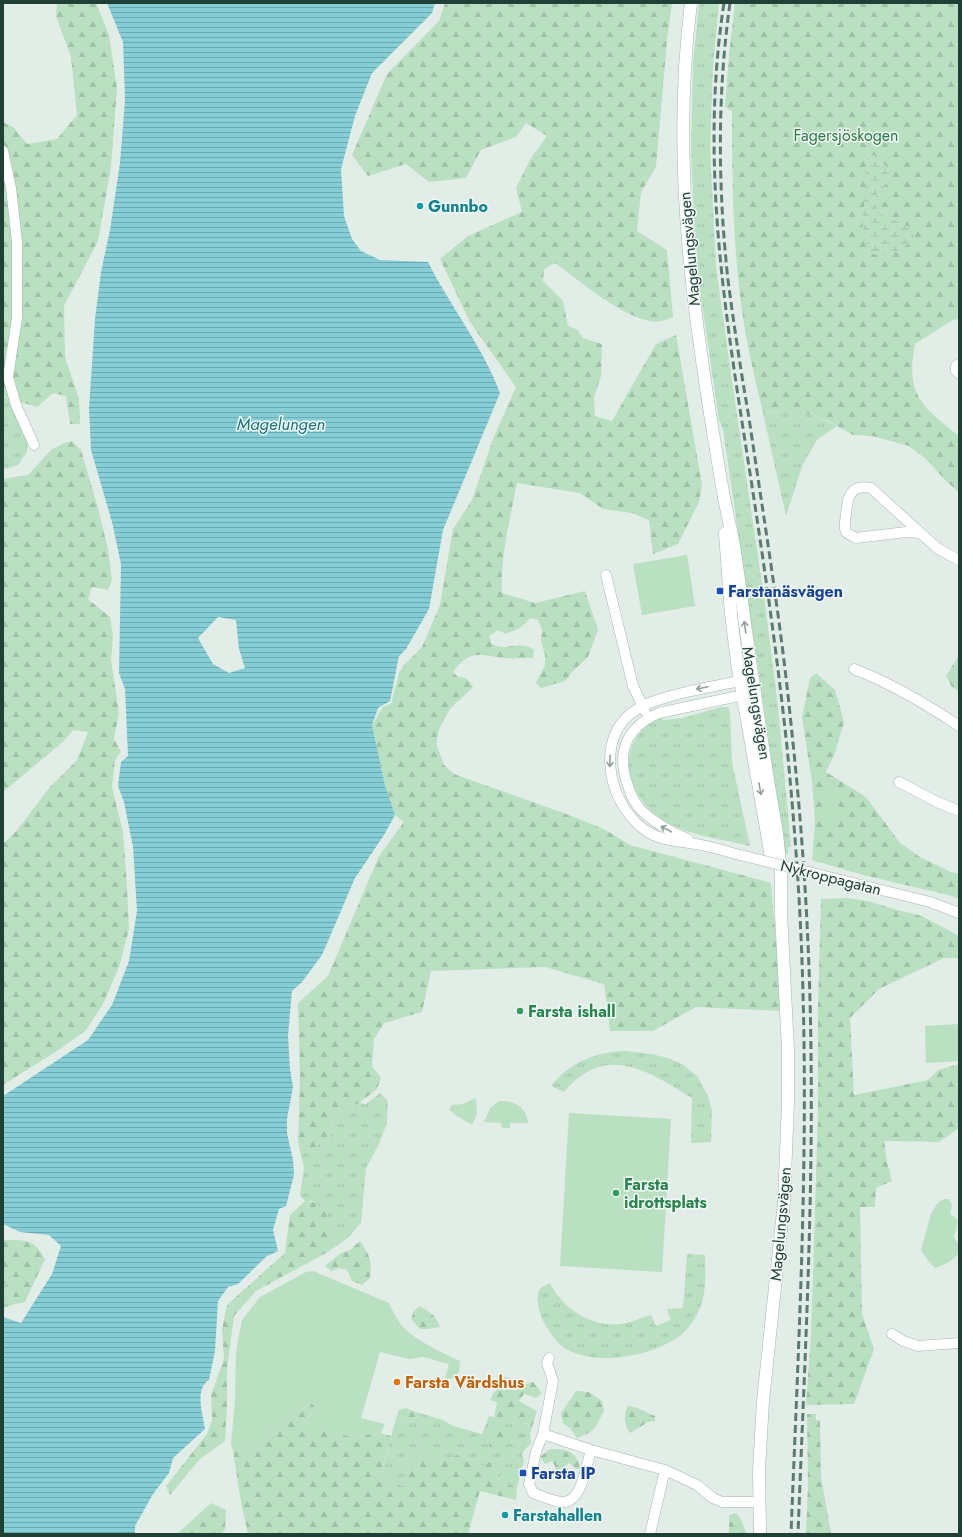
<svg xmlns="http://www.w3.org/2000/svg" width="962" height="1537" viewBox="0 0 962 1537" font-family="Jost,sans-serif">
  <defs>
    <pattern id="grass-tufts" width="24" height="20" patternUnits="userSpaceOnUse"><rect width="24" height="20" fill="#b9e0c1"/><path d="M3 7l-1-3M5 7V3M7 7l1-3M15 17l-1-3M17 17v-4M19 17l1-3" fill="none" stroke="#9fc1a6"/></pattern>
    <pattern id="forest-firs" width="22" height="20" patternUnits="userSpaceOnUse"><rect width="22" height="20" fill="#b9e0c1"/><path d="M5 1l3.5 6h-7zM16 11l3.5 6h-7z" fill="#9fc1a6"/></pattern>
    <pattern id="wetland-marsh" width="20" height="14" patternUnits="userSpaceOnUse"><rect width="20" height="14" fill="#b9e0c1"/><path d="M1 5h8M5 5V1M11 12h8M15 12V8" fill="none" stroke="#9fc1a6"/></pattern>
    <pattern id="water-rules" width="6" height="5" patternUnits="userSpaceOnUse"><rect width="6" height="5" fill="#86ced6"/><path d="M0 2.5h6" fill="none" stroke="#6da9ae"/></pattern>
  </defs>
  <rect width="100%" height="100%" fill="#e2ede7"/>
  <g fill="url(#grass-tufts)">
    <polygon points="699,3 719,3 713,65 710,149 716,266 731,374 765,604 778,706 791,847 788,847 788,854 785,853 723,429 719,420 696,263 691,150 693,64"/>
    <polygon points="3,397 10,399 28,438 27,452 18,465 3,470"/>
    <polygon points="785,412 810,414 837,426 817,440 803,464 786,516 763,413"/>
    <path d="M 721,707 L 728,707 L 730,712 L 732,762 L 750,846 C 709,836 659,833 637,793 C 631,782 627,770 629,758 C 632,738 644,725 662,716 L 663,720 L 682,718 Z"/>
    <path d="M 625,1051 L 651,1054 L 668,1058 L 682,1064 L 697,1076 L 708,1096 L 712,1111 L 711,1142 L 691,1143 L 692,1098 C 648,1071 606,1042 564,1092 L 551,1086 C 570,1062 596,1052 625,1051 Z"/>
    <polygon points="380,1093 388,1101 387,1123 379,1144 366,1168 361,1223 348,1238 326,1253 335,1242 330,1223 313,1201 305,1201 300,1195 304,1168 298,1142 310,1151 330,1136 333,1116 359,1103 366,1104"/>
    <path d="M 687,1254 L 705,1255 C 705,1274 707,1295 698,1312 C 695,1320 689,1328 682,1334 C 655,1356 597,1367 566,1349 C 558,1344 553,1337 548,1329 C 541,1319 536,1305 538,1292 L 542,1287 L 550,1283 C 564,1311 596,1330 627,1323 C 635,1321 643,1317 651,1315 L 656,1326 L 671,1320 L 667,1309 L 683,1308 Z"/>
    <polygon points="3,1283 9,1283 15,1304 3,1308"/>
    <path d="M 416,1412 L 443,1420 L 453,1426 L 482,1434 L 489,1416 C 494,1418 499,1416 505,1417 C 514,1418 524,1422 532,1427 L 530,1433 L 525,1434 L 512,1449 L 522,1453 L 524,1461 L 517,1487 L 503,1484 L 497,1476 L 499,1460 L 493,1460 L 478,1470 L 473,1467 L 441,1462 L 421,1452 L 410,1460 L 403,1488 L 380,1477 L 397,1415 L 409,1423 L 414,1420 Z"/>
  </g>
  <g fill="url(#forest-firs)">
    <polygon points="57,3 96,3 109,35 117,88 111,167 98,241 64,306 65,357 79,399 80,424 70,424 66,396 53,393 37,407 3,397 3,122 13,127 27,144 57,139 77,115 71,57 56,16"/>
    <path d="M 445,3 L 672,3 L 667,40 L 656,167 L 641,192 L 637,231 L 667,250 L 673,317 C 667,319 660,322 655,322 C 624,319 580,281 555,263 L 544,269 L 543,281 L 563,301 L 568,326 L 578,330 L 583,338 L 602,344 L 601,376 L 594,397 L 595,416 L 612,421 L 656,344 L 676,335 L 702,485 L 699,502 L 678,544 L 653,554 L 649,520 L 632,513 L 603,509 L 580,493 L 517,483 C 510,520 500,556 502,593 L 535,603 L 585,591 L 598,630 L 588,657 L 573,671 L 565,681 L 541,688 L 536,683 L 545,665 L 545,655 L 541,641 L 542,630 L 538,620 L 530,618 C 523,627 516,630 506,634 L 498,630 L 489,636 L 492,644 C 495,645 499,647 502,647 C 513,647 525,642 534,650 L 533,658 C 523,658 514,659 505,658 C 479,656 471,648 453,672 L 458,677 C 467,677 469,680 473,687 L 450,709 L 439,729 L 436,743 L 444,765 L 454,774 L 569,815 L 604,829 L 630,845 L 771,883 L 782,1011 L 696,1007 L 653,1031 L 610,1031 L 604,984 L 545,967 L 431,971 L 422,1012 L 384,1023 L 374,1039 L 372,1067 L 381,1077 L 377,1089 L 359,1103 L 333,1116 L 330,1136 L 310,1151 L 298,1142 L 300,1076 L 298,1003 L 328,976 L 379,856 L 404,822 L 395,815 L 385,785 L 372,725 L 383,707 L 391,704 L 399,673 L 404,665 L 422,647 L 440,605 L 453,529 L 472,500 L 493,439 L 516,387 L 470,322 L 440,259 L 468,236 L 522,212 L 516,188 L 531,158 L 547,136 L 526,123 L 516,137 L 481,150 L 466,178 L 429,182 L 406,164 L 368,176 L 352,155 L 387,74 L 439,21 Z"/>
    <path d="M 735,3 L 959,3 L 959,319 L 953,320 L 915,344 C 905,395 922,406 959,436 L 959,492 L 947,482 L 926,459 L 909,446 L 872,436 L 853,435 L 830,422 L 810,414 L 785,412 L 763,413 C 757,388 751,362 746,336 C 733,262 732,186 732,111 L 725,107 L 729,54 Z"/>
    <polygon points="72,441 81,450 98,508 108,549 112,580 108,590 92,587 88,599 110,617 113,635 111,661 119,712 114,739 121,752 115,760 112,787 123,832 127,886 129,929 119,967 103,1004 86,1030 63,1047 3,1085 3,844 18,829 50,787 77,760 88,732 73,730 63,742 3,792 3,479 28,475 51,450 64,443"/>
    <polygon points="959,655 959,691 952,687 946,676"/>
    <polygon points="816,673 835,690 844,722 835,753 826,772 866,797 900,843 920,857 951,872 959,874 959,899 952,896 863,875 812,860 815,821 812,782 802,717 810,678"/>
    <polygon points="846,898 868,901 890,908 922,916 959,936 959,958 944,958 879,989 850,1018 854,1095 928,1080 938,1070 959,1064 959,1128 939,1142 884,1141 887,1162 892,1181 876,1188 875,1207 860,1207 862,1314 874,1349 854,1404 806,1405 811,1336 818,1113 818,1005 821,899"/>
    <path d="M 305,1201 C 327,1201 331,1224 335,1242 L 326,1253 L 256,1291 L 234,1316 L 227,1369 L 227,1405 L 225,1441 L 199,1460 L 170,1495 L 166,1486 L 207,1434 L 212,1420 L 211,1395 L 224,1359 L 222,1329 L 227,1305 L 285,1253 L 290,1215 Z"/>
    <path d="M 3,1240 C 24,1240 34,1238 45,1259 L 25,1302 L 15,1304 L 9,1283 L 3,1283 Z"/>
    <path d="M 360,1241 C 370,1255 372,1261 370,1278 L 362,1285 L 352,1281 L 347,1270 L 339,1268 L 331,1271 L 325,1266 L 341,1253 L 350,1250 Z"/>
    <path d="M 419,1306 C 429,1311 436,1316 440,1327 L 428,1329 L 420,1329 L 411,1319 L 414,1311 Z"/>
    <polygon points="505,1377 517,1379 526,1384 533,1382 542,1393 536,1398 524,1394 519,1401 537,1411 532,1427 526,1423 520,1425 514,1420 508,1422 504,1417 494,1418 497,1402 490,1400 494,1392 497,1390 500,1382"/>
    <polygon points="576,1391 589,1392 602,1401 604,1411 595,1428 587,1434 577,1438 570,1428 563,1423 561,1413"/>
    <polygon points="311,1402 315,1407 302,1426 349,1436 381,1433 391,1436 380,1477 403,1487 410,1460 421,1452 441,1462 457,1455 471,1461 473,1467 478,1469 493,1460 499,1460 497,1477 503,1484 517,1487 516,1500 480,1491 468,1534 248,1534 241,1502 233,1451 261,1444 272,1431 287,1422"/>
    <path d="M 628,1406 C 639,1407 645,1412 655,1416 L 655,1421 L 648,1422 L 630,1433 C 624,1425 623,1415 628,1406 Z"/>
    <polygon points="406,1408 416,1412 414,1420 409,1423 397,1415 399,1410"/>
    <polygon points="807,1414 816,1414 816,1420 820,1420 821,1476 831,1534 806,1534 808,1486"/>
    <polygon points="510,1427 510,1432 506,1445 493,1449 489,1446 493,1432"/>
    <path d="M 530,1433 L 531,1443 L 522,1453 L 512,1450 C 515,1440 519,1434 530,1433 Z"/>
    <path d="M 550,1449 C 566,1449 578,1451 580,1469 L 575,1468 L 569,1463 L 558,1471 L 552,1461 L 545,1464 L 540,1457 Z"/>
    <polygon points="211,1503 226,1510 225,1529 221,1534 177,1534"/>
    <polygon points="736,1513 740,1518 747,1534 729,1534 729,1515"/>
  </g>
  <path fill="url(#wetland-marsh)" d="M 874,155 L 886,166 L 890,175 L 887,184 L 876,194 L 875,204 C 878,208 880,213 885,216 C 893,221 909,222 913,233 C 917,246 881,261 872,253 C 866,247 864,235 863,227 C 861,217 865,204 865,194 C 866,184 865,175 866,166 C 866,163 867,160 869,157 Z"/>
  <g fill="#b9e0c1">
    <polygon points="687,555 695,606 642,615 633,564"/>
    <polygon points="821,791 835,793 841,816 822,818"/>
    <polygon points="959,1024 959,1061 926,1063 925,1026"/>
    <path d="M 476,1098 L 477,1114 L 472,1125 C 467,1122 451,1113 449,1109 L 452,1105 L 463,1104 Z"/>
    <path d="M 499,1101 C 514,1100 527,1107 528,1123 L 510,1123 L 510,1128 L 502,1128 L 501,1123 L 484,1122 L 490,1108 Z"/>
    <polygon points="569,1113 671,1119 662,1272 560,1266"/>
    <path d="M 944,1199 L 949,1199 L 952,1205 L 950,1214 L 956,1218 L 958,1222 L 954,1237 L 958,1244 L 959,1253 C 952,1261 945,1265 935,1268 L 929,1262 L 921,1250 L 931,1214 L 937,1204 Z"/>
    <path d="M 313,1271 L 389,1303 C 393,1311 397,1320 403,1327 C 418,1342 441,1352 460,1361 L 459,1371 L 456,1378 L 445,1379 L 449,1364 L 423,1357 L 409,1359 L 380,1352 L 361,1418 L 385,1424 L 381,1433 L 349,1436 L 301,1427 L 315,1407 L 311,1402 L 287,1422 L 272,1431 L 261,1444 L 233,1451 L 231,1444 L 235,1400 L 236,1351 L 242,1320 L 260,1297 L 306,1272 Z"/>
  </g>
  <path fill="url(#water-rules)" fill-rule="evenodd" d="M 107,3 L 435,3 L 432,13 L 372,73 L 355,116 L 341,169 L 344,216 L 352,239 L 361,251 L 380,260 L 428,262 C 450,306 483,347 500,393 L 443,530 L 429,609 L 406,649 L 399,656 L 390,701 L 378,708 L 372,725 L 385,785 L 395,815 L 384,835 L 355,878 L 322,955 L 302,982 L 292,991 L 288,1036 L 290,1069 L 293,1087 L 287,1119 L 287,1133 L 293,1160 L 294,1175 L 286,1206 L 279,1209 L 273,1230 L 278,1251 L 267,1256 L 238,1284 L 228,1287 L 218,1301 L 215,1351 L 209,1380 C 194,1389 203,1415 205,1429 L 173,1458 L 169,1473 L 153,1494 L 135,1526 L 135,1534 L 3,1534 L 3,1317 L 21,1323 L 52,1274 L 61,1246 L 49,1235 L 20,1232 L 3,1224 L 3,1096 L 88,1040 L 112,1005 L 129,961 L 137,911 L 133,847 L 124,802 L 118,786 L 121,762 L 128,756 L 125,689 L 119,673 L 121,564 L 112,522 L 91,450 L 89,408 L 95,319 L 101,272 L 110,230 L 120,163 L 125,100 L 123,42 ZM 218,617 L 236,620 L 239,649 L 245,668 L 229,673 L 213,664 L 198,638 Z"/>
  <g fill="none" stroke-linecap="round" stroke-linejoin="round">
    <defs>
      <g id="street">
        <polyline points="3,151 11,188 17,242 17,318 8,377 16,405 34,445"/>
        <polyline points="959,364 956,366 956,371 959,374"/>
        <path d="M 920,533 L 906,532 L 856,538 C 853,536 849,535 847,533 C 843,528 845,521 846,515 C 847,498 850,484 871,488 L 937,548 L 959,560"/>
        <polyline points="606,575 633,686 645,711"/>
        <path d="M 854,669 C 891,683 926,704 959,726"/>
        <polyline points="899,782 937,802 959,811"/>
        <path d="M 688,839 C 671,832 655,824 641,810 C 635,804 631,795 628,786 C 616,753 626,727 659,713 L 743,695"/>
        <path d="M 736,854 C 725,851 713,847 701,845 C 683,841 664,842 648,832 C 630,821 616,798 612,778 C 606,748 614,720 643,706 C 654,700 666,698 678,694 C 699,689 719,685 740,681"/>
        <polyline points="841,880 930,902 959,913"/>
        <polyline points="892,1334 903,1341 918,1346 959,1343"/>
        <polyline points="543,1434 553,1381 547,1363 549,1358"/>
        <path d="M 591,1450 C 586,1466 582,1505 560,1502 C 550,1500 541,1496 533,1493 L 529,1484 L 536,1452 L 543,1434 L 591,1450 L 665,1470 L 697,1485 L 713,1498 L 722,1502 L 760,1502"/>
        <polyline points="650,1534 665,1470"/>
      </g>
      <g id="secondary">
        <path d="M 691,3 C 670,167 695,330 723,492 C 726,510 731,528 734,546 C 741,590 746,635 753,679 C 760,730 768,782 777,833 L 781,873 L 781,913 L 788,1050 L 788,1102 L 784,1202 L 763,1401 L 759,1470 L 760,1534"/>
        <polyline points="725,533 731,614 737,663 771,857"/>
      </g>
    </defs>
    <use href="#street" stroke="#a4b6ae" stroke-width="11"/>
    <use href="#secondary" stroke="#9fbaaf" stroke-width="13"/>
    <use href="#street" stroke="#fff" stroke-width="10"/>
    <use href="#secondary" stroke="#fff" stroke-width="12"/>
    <g stroke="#5b7b71" stroke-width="3" stroke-dasharray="8 4" stroke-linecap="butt">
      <path d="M 724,3 C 701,152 722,294 745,441 C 761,543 776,644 787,747 C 795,829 801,911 803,994 C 808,1174 798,1354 791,1534"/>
      <path d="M 730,3 C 717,95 718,189 728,280 C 734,326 741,372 749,418 C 764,520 781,622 791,724 C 803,834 810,945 811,1055 C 813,1215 804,1375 798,1534"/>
    </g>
    <defs>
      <polyline id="street-bridge" points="736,854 841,880"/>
    </defs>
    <use href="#street-bridge" stroke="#a4b6ae" stroke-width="11" stroke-linecap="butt"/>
    <use href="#street-bridge" stroke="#fff" stroke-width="10"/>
  </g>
  <defs><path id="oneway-shaft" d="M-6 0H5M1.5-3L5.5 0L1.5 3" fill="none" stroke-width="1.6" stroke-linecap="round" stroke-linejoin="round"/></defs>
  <g stroke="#90a09a">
    <use href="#oneway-shaft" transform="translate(745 627) rotate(-98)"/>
    <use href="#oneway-shaft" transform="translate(702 688) rotate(168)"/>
    <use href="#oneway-shaft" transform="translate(610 761) rotate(91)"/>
    <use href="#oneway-shaft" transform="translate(760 789) rotate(80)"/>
    <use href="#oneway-shaft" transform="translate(666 829) rotate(-152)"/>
  </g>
  <g fill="#0f9aa8" stroke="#f3f9f6" stroke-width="1.5">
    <circle cx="420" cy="206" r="4"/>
    <circle cx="505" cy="1515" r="4"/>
  </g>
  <g fill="#1a4fb4" stroke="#f3f9f6" stroke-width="1.5">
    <rect x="716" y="587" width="8" height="8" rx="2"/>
    <rect x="519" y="1469" width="8" height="8" rx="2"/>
  </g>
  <g fill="#2e9e5b" stroke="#f3f9f6" stroke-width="1.5">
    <circle cx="520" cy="1011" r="4"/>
    <circle cx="616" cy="1193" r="4"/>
  </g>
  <circle fill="#e8710a" stroke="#f3f9f6" stroke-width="1.5" cx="397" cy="1382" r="4"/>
  <g text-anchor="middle" stroke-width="3" stroke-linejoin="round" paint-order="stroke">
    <g font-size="16" fill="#277a43" stroke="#f3f9f6">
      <text x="846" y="141">Fagersjöskogen</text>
    </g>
    <g font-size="16" font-weight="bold" fill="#0d838f" stroke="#f3f9f6" text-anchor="start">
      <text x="428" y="212">Gunnbo</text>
      <text x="513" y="1521">Farstahallen</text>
    </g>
    <g font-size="16" fill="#204036" stroke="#f3f9f6">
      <text transform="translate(689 249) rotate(-95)" y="6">Magelungsvägen</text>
      <text transform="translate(757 703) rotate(81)" y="6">Magelungsvägen</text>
      <text transform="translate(831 877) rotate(14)" y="6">Nykroppagatan</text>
      <text transform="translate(780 1224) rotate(-85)" y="6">Magelungsvägen</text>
    </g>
    <g font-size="16" font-weight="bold" fill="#164399" stroke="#f3f9f6" text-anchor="start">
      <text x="728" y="597">Farstanäsvägen</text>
      <text x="531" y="1479">Farsta IP</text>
    </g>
    <g font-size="16" font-weight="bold" fill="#27864d" stroke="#f3f9f6" text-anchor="start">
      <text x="528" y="1017">Farsta ishall</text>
      <text x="624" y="1190">Farsta<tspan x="624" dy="18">idrottsplats</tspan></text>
    </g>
    <g font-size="16" font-weight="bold" fill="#c56008" stroke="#f3f9f6" text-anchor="start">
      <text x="405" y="1388">Farsta Värdshus</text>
    </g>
    <g font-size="17" font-style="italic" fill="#167580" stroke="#f3f9f6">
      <text x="281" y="430">Magelungen</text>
    </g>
  </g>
  <rect width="962" height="1537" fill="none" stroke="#204036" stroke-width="8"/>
</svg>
